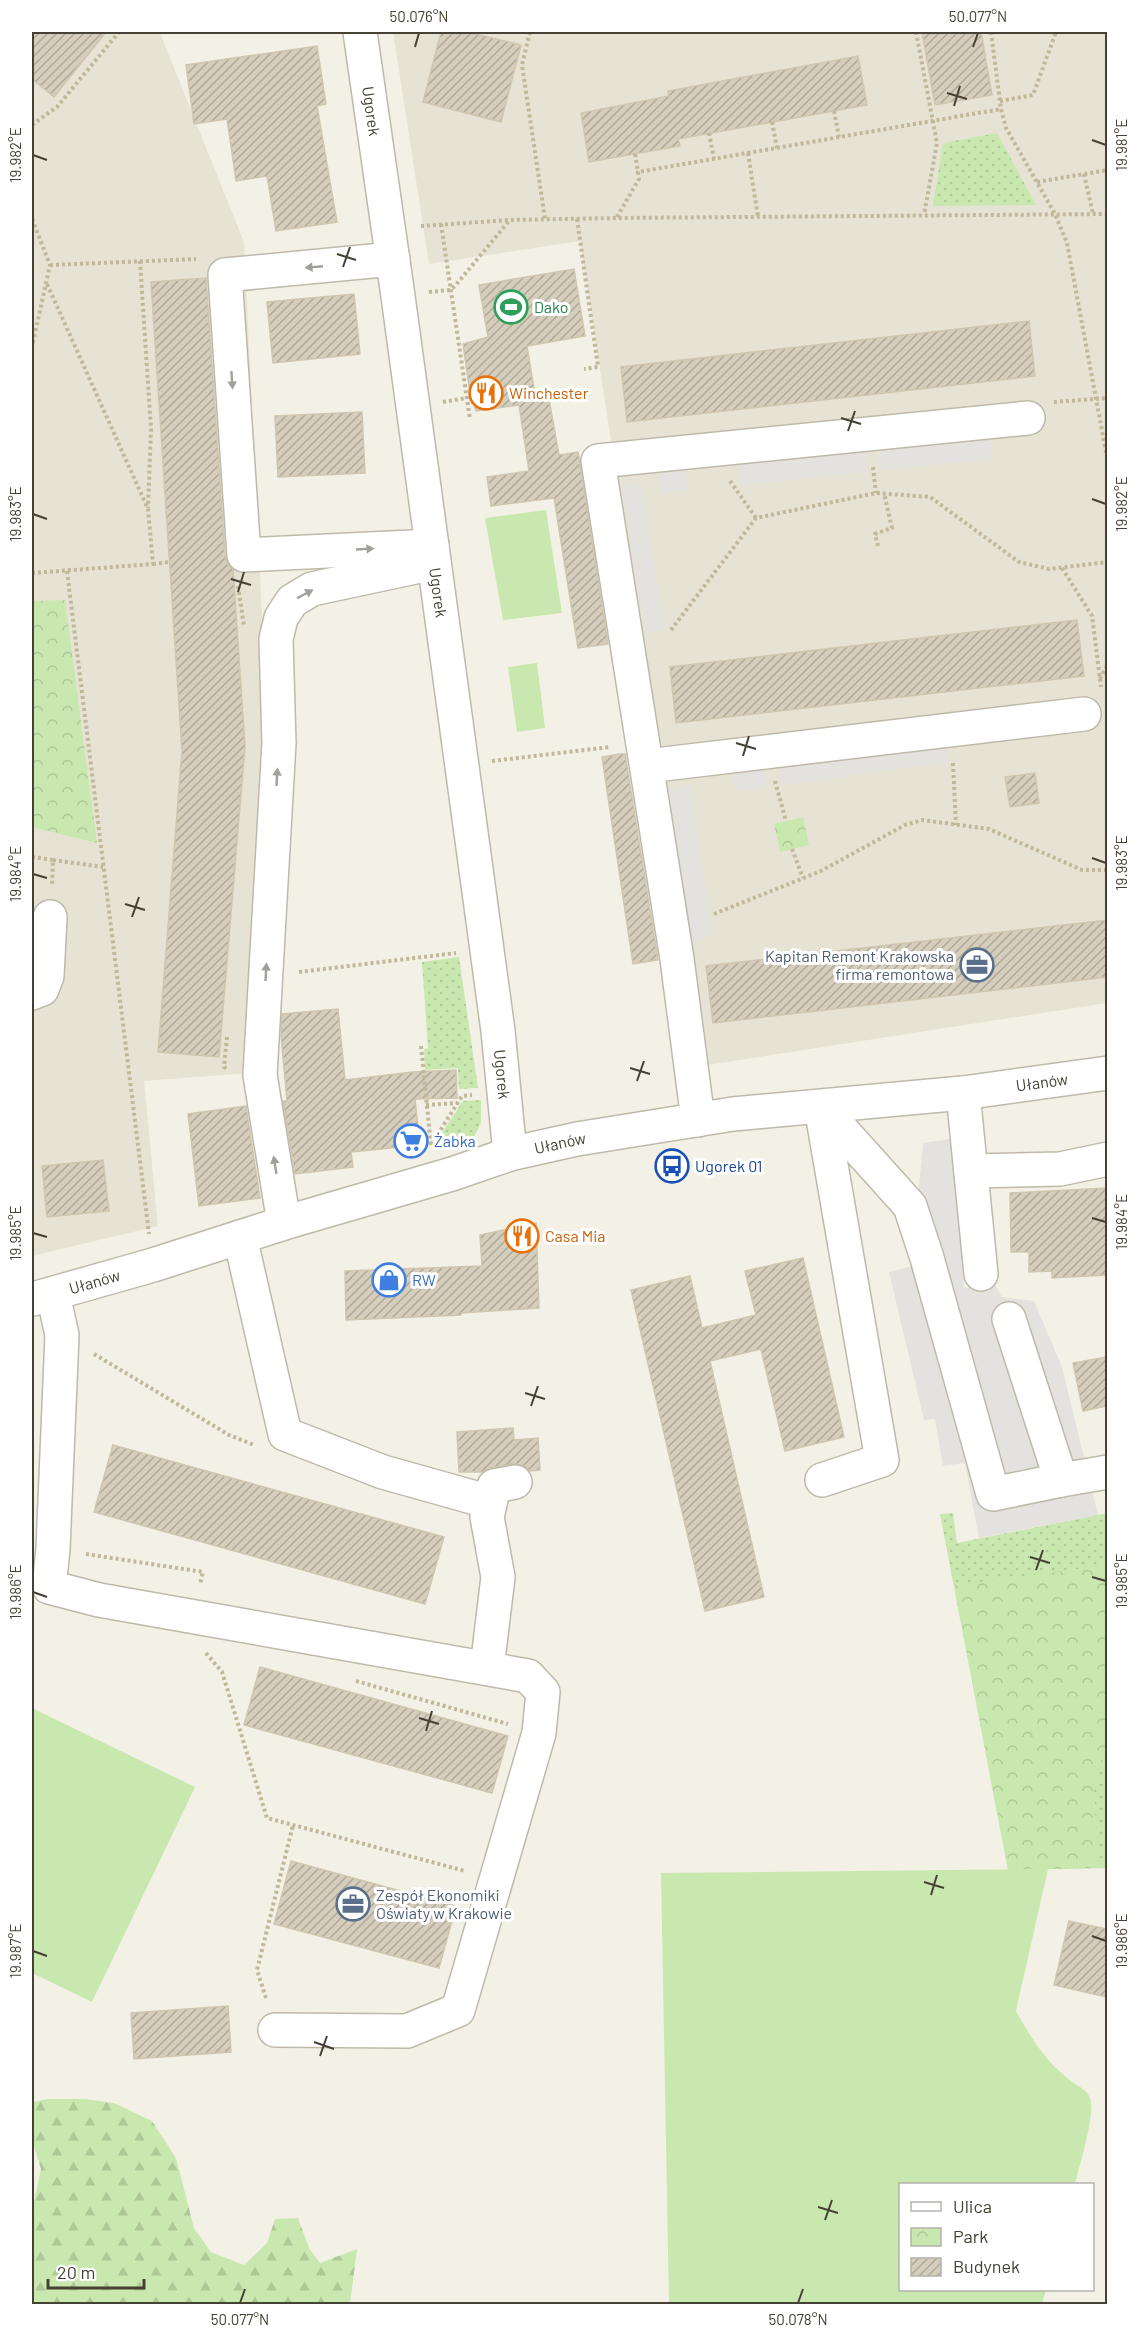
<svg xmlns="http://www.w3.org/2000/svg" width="1139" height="2336" viewBox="0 0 1139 2336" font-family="Barlow,sans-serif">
  <defs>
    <pattern id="grass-dots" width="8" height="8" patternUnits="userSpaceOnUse" patternTransform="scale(1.5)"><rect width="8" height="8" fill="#c9e8af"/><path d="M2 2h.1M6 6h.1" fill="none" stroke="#aec897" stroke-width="1.8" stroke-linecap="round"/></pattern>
    <pattern id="forest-firs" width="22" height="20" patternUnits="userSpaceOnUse" patternTransform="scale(1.5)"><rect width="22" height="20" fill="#c9e8af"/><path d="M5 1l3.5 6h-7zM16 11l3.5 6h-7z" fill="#aec897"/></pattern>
    <pattern id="park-crowns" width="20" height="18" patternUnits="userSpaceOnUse" patternTransform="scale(1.5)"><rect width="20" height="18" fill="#c9e8af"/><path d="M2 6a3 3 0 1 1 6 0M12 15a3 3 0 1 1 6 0" fill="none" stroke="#aec897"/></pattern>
    <pattern id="building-hatch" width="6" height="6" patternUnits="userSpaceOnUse" patternTransform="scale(1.5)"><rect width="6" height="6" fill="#d5cebc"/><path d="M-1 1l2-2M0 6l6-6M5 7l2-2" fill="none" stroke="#afa99a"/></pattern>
  </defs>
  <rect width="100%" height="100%" fill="#f3f1e6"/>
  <g fill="#e7e3d4">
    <polygon points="32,32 162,32 160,33 244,242 268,742 248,1073 144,1081 158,1226 32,1256"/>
    <polygon points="393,32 1107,32 1107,1003 708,1065 580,241 429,264"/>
  </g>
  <g fill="url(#grass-dots)">
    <polygon points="997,133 1036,205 933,206 943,143"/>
    <polygon points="459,957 478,1088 459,1089 458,1068 425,1070 424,1049 428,1048 422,962"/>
    <polygon points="481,1100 481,1123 474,1137 442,1149 439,1137 463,1101"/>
    <polygon points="953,1513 957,1543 1107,1513 1107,1868 1008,1870 940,1514"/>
  </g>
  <polygon fill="url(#forest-firs)" points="48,2099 85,2099 114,2103 152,2121 176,2158 194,2228 211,2252 244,2265 267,2243 275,2219 298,2218 309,2248 320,2263 357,2249 350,2304 32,2304 32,2211 41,2169 32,2140 32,2102"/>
  <g fill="url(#park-crowns)">
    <polygon points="65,600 97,843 32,827 32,601"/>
    <polygon points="803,817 809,845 780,852 774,824"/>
    <polygon points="1107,1565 1107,1739 1094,1788 1098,1868 1008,1870 954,1585"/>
  </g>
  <g fill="#c9e8af">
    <polygon points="546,510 562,613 503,620 485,518"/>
    <polygon points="537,663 545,728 517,732 508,667"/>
    <polygon points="32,1708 195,1787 92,2002 32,1973"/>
    <path d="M 1048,1869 L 1016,2011 C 1031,2038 1046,2062 1070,2080 C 1077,2086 1087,2089 1090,2098 C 1096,2113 1079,2167 1075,2184 L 900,2184 L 900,2290 L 1046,2290 L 1042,2304 L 669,2304 L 661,1873 Z"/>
  </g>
  <g fill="#e4e2de">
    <polygon points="991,434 993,459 881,470 879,445"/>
    <polygon points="864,447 866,472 739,485 736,461"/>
    <polygon points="685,464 688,490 659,493 656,467"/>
    <polygon points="641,482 664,630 645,633 622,485"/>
    <polygon points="944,741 947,762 783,785 780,764"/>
    <polygon points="764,765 767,786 735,791 732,770"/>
    <polygon points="690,785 712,932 692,949 669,789"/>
    <polygon points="956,1138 964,1288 995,1285 1002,1297 1034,1301 1062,1367 1098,1515 979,1538 965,1463 943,1466 935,1419 924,1420 889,1272 916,1265 914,1238 923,1143"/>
  </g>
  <g fill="url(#building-hatch)" stroke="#d0c6af" stroke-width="1.5">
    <polygon points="32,32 106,32 54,97 32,79"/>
    <polygon points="441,32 467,32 521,45 501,122 423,102"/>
    <polygon points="922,32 981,32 992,95 935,105"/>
    <polygon points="317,46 326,104 317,106 337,222 276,231 267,176 236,181 227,119 194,124 186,65"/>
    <polygon points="858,56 867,105 678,139 680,146 589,162 581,113 669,96 668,91"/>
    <polygon points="574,269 585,336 527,346 536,401 549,399 559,455 578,452 608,644 578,648 554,498 491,506 487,477 529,471 519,405 476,411 473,400 471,400 463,344 488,337 479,285"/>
    <polygon points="206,278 225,556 228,565 233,569 245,746 219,1057 158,1052 182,751 151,282"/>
    <polygon points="354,294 360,354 273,363 267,302"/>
    <polygon points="1029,321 1035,376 627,422 621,367"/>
    <polygon points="362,412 365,473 278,477 275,416"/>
    <polygon points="1077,620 1084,676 676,723 670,667"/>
    <polygon points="620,754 625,754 658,960 633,964 602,757"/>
    <polygon points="1035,773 1039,803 1010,807 1005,777"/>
    <polygon points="1107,920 1107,977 713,1023 706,966"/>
    <polygon points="338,1009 345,1080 413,1072 456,1070 457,1098 415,1099 420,1145 351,1152 353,1167 295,1174 283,1101 287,1101 281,1035 282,1014"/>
    <polygon points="246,1106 260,1198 199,1206 188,1114"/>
    <polygon points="103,1160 109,1211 47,1217 42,1166"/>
    <polygon points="1107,1188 1107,1275 1052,1278 1052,1271 1029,1272 1029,1252 1011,1252 1010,1193"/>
    <polygon points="536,1223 539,1308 461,1313 461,1315 346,1320 345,1271 482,1266 480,1235"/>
    <polygon points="803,1258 844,1437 785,1451 761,1349 710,1361 764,1597 705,1611 631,1290 690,1276 702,1328 756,1315 745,1271"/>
    <polygon points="1107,1357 1107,1406 1083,1411 1073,1363"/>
    <polygon points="513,1428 514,1440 538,1438 540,1470 530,1471 522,1465 512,1464 490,1468 482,1472 459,1472 457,1432"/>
    <polygon points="113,1445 444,1537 425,1604 94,1512"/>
    <polygon points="260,1667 508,1736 492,1793 244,1725"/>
    <polygon points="291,1861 456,1906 439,1968 274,1924"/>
    <polygon points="1069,1921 1107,1929 1107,1997 1054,1985"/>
    <polygon points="228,2006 231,2052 134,2059 131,2013"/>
  </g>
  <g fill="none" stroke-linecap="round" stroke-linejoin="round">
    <defs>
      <g id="minor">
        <path id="s1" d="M 360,32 L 397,289 L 498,1031 L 510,1154"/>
        <polyline points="393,259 225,275 244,555 432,546"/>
        <polyline points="647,766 1084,714"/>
        <polyline points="32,993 42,989 47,976 50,917"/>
        <polyline points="963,1093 981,1274"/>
        <polyline points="821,1107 910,1206 927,1258 993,1494 1061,1480 1009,1319"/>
        <polyline points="821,1107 882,1460 822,1480"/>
        <polyline points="698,1120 677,959 598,461 1028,418"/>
        <polyline points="971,1171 1060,1169 1108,1159"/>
        <polyline points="284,1223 260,1075 279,743 276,639 281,618 292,601 312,589 434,563"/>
        <polyline points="240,1237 285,1434 383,1472 490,1502"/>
        <polyline points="53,1294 62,1335 53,1549 49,1587 99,1600 528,1676 543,1692 539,1733 458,2010 407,2031 275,2030"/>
        <path id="s2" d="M 33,1299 L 153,1265 L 284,1223 L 452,1174 L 510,1154 L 577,1139 L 733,1114 L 963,1093 L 1108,1073"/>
        <polyline points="1061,1480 1108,1472"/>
        <polyline points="487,1668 498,1577 487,1517 494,1486 515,1482"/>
      </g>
    </defs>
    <use href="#minor" stroke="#bfb9a9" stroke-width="36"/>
    <g stroke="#c1b79a" stroke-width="4" stroke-dasharray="3 3" stroke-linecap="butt">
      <polyline points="530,32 522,65 545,219"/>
      <polyline points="916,32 937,143 924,215"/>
      <polyline points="991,32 1001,109 1006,128 1055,214 1067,243 1108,463"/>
      <polyline points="1000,101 1033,95 1056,32"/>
      <polyline points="834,111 839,137"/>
      <polyline points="772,122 777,148"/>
      <polyline points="32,125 57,107 119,32"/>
      <polyline points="709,133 714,159"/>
      <polyline points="748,153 758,217"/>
      <polyline points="635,154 638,172"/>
      <polyline points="1084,174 1093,214"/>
      <polyline points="1037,182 1108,170"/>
      <polyline points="617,217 639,179 638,172 1001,109"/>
      <polyline points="32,219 50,265 32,347"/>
      <polyline points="577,219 598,367 584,369"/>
      <polyline points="441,224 470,419"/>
      <polyline points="421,226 509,220 617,218 1108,214"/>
      <polyline points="140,261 151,429 148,508"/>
      <polyline points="50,265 196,259"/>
      <polyline points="429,292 450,290 455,286 509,221"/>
      <polyline points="443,402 466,398"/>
      <polyline points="1054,402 1108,398"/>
      <polyline points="873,467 876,493"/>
      <polyline points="730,481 756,518"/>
      <polyline points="878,546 875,534 892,528 884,493"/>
      <polyline points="153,564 169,562"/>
      <polyline points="1062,568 1092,616 1101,687"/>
      <polyline points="67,571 149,1234"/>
      <polyline points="32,573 153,564 148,509 47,284"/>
      <polyline points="238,586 244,626"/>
      <polyline points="671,630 756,518 876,493 930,497 1019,562 1049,569 1108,562"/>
      <polyline points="1100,679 1108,664"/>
      <polyline points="492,761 610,747"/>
      <polyline points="953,763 956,825"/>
      <polyline points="775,781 786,821"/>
      <polyline points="792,849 803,878"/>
      <polyline points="32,857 53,860 52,886"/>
      <polyline points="53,860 103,867"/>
      <polyline points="714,914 821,871 905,825 922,820 989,829 1082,870 1108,870"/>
      <polyline points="299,972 456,953"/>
      <polyline points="227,1037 224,1067 228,1070"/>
      <polyline points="421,1046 431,1146"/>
      <polyline points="426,1105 457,1103"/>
      <polyline points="431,1145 462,1096 472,1095"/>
      <polyline points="94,1354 229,1435 254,1445"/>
      <polyline points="86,1554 203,1572 200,1584"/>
      <polyline points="206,1653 222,1672 267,1818 465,1871"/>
      <polyline points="356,1681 508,1724"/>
      <polyline points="266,1998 257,1970 293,1825"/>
    </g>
    <use href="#minor" stroke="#fff" stroke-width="33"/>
  </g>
  <defs><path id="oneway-solid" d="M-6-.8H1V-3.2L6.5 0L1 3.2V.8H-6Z" transform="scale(1.5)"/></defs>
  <g fill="#a2a09a">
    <use href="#oneway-solid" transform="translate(314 267) rotate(175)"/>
    <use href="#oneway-solid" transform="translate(232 380) rotate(86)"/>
    <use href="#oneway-solid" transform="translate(365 549) rotate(-3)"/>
    <use href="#oneway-solid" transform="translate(305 594) rotate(-28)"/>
    <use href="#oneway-solid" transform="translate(277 777) rotate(-87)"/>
    <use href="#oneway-solid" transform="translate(266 972) rotate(-87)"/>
    <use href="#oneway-solid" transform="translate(275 1165) rotate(-99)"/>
  </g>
  <path fill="none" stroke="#464135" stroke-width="2" d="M 415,47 L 419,33M 973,47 L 978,33M 947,93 L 967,99M 954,106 L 960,86M 1092,140 L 1106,145M 33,155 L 47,160M 337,254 L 356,260M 343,267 L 350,247M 841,418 L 861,424M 848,431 L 855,411M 1092,499 L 1106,504M 33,514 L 47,519M 231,579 L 251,585M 238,592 L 244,572M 736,743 L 756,749M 743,756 L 749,736M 1092,858 L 1106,863M 33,874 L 47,878M 125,904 L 145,910M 132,917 L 139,897M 630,1068 L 650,1074M 637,1081 L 644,1061M 1092,1218 L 1106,1222M 33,1233 L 47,1237M 525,1393 L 545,1399M 531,1406 L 538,1386M 1030,1557 L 1050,1563M 1036,1570 L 1043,1550M 1092,1577 L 1106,1581M 33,1592 L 47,1597M 419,1718 L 439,1724M 426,1731 L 432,1711M 924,1882 L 944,1888M 931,1895 L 937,1875M 1092,1936 L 1106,1941M 33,1951 L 47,1956M 314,2042 L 334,2049M 320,2056 L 327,2036M 818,2207 L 838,2213M 825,2220 L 832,2200M 240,2303 L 245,2289M 798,2303 L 803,2289"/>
  <defs>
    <symbol id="stadium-ring" viewBox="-11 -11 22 22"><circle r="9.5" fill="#fff" stroke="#2e9e5b" stroke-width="1.5"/><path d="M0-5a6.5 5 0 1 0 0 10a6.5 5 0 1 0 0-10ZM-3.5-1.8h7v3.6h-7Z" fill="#2e9e5b"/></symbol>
    <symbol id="restaurant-ring" viewBox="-11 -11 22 22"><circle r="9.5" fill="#fff" stroke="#e8710a" stroke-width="1.5"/><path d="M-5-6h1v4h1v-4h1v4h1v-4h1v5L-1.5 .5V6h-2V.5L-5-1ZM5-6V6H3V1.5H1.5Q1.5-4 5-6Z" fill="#e8710a"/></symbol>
    <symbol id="office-ring" viewBox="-11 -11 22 22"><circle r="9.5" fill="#fff" stroke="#5c6f8a" stroke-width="1.5"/><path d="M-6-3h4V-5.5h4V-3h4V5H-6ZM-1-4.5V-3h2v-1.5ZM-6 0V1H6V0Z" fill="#5c6f8a"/></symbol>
    <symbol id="supermarket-ring" viewBox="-11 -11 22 22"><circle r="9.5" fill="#fff" stroke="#3f7fe0" stroke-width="1.5"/><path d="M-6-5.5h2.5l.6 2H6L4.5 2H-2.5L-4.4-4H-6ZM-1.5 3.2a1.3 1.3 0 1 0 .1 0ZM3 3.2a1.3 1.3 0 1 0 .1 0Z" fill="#3f7fe0"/></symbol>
    <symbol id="bus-ring" viewBox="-11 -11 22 22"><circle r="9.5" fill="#fff" stroke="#1a4fb4" stroke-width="1.5"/><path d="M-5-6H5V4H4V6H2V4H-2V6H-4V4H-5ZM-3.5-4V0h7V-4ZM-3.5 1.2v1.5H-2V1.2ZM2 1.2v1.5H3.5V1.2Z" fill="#1a4fb4"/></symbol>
    <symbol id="shop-ring" viewBox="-11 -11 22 22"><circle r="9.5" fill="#fff" stroke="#3f7fe0" stroke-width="1.5"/><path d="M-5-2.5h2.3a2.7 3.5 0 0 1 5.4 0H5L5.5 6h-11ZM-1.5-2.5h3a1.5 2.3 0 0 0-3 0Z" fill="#3f7fe0"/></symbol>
  </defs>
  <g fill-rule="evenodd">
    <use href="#stadium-ring" x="492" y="288" width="38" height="38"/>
    <use href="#restaurant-ring" x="467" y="374" width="38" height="38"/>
    <use href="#office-ring" x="958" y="946" width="38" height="38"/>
    <use href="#supermarket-ring" x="392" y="1122" width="38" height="38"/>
    <use href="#bus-ring" x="653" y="1147" width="38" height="38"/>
    <use href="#restaurant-ring" x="503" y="1217" width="38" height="38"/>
    <use href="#shop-ring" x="370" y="1261" width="38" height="38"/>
    <use href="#office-ring" x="334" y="1885" width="38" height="38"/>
  </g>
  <g text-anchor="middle" stroke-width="6" stroke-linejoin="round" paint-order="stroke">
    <g font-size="16" fill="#464135" stroke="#fff">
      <text dy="6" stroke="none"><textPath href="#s1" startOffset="80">Ugorek</textPath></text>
      <text dy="6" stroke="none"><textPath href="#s1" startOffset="566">Ugorek</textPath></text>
      <text dy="6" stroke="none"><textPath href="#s1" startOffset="1052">Ugorek</textPath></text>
      <text dy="6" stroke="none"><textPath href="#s2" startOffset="1036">Ułanów</textPath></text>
      <text dy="6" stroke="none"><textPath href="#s2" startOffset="550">Ułanów</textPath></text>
      <text dy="6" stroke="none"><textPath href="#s2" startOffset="64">Ułanów</textPath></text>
    </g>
    <g font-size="16" fill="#27864d" stroke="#fff" text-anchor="start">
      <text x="534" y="313">Dako</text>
    </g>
    <g font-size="16" fill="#c56008" stroke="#fff" text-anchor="start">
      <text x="509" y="399">Winchester</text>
      <text x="545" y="1242">Casa Mia</text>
    </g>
    <g font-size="16" fill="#4e5e75" stroke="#fff" text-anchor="end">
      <text x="954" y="962">Kapitan Remont Krakowska<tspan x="954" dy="18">firma remontowa</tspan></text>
      <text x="376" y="1901" text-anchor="start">Zespół Ekonomiki<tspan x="376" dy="18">Oświaty w Krakowie</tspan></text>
    </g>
    <g font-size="16" fill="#366cbe" stroke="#fff" text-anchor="start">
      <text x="434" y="1147">Żabka</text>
      <text x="412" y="1286">RW</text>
    </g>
    <g font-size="16" fill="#164399" stroke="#fff" text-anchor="start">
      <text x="695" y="1172">Ugorek 01</text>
    </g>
  </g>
  <rect width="1139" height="2336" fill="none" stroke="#ffffff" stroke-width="66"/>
  <rect x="899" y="2183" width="195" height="108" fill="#ffffff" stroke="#b5b3ae" stroke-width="1.5"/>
  <rect x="911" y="2202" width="30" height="9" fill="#ffffff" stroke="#b5b3ae" stroke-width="1.5"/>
  <text x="953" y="2213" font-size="18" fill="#464135">Ulica</text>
  <rect x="911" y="2228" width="30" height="18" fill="url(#park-crowns)" stroke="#b5b3ae" stroke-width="1.5"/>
  <text x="953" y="2243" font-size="18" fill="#464135">Park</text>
  <rect x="911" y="2258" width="30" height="18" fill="url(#building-hatch)" stroke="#b5b3ae" stroke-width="1.5"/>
  <text x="953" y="2273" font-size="18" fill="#464135">Budynek</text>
  <path d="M48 2279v9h96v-9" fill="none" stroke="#464135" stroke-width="3"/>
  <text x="57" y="2279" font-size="18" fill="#464135" stroke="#ffffff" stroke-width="4.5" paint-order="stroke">20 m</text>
  <rect x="33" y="33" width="1073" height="2270" fill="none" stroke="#464135" stroke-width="2"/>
  <g font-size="15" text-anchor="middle" fill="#464135">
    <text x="419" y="22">50.076°N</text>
    <text x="978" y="22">50.077°N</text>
    <text transform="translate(1122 145) rotate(-90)" y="5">19.981°E</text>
    <text transform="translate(16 155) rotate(-90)" y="5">19.982°E</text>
    <text transform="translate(1122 504) rotate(-90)" y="5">19.982°E</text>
    <text transform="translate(16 514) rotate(-90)" y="5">19.983°E</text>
    <text transform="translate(1122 863) rotate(-90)" y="5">19.983°E</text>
    <text transform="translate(16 874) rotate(-90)" y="5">19.984°E</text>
    <text transform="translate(1122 1222) rotate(-90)" y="5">19.984°E</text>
    <text transform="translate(16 1233) rotate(-90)" y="5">19.985°E</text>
    <text transform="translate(1122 1581) rotate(-90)" y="5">19.985°E</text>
    <text transform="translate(16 1592) rotate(-90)" y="5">19.986°E</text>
    <text transform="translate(1122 1941) rotate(-90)" y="5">19.986°E</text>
    <text transform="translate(16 1951) rotate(-90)" y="5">19.987°E</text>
    <text x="240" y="2325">50.077°N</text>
    <text x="798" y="2325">50.078°N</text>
  </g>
</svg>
